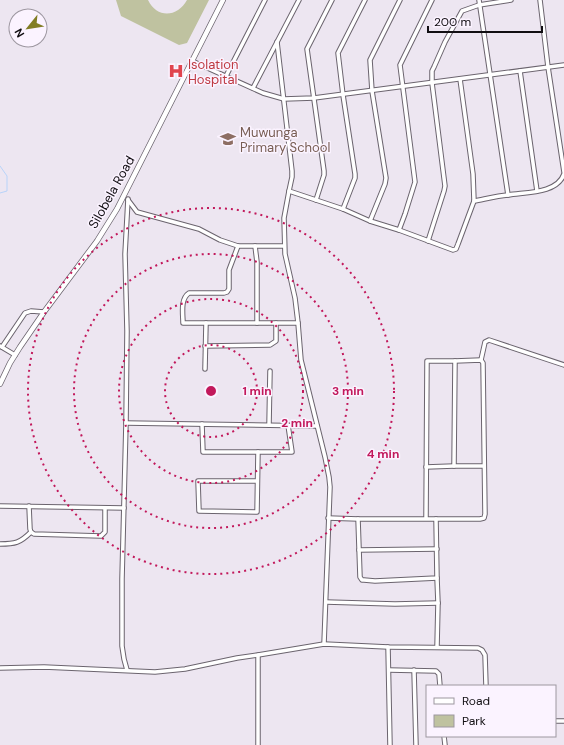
<svg xmlns="http://www.w3.org/2000/svg" width="564" height="745" viewBox="0 0 564 745" font-family="'DM Sans',sans-serif">
  <rect width="100%" height="100%" fill="#ede6f1"/>
  <path fill="#bfc2a0" d="M 116,0 L 148,0 C 157,19 178,17 187,0 L 209,0 L 187,43 L 179,45 L 121,16 Z"/>
  <g fill="none" stroke-linecap="round" stroke-linejoin="round">
    <polyline stroke="#b8d3f9" stroke-width="1" points="0,166 7,176 7,191 0,193"/>
    <defs>
      <g id="minor">
        <polyline points="479,0 508,195"/>
        <polyline points="540,0 548,67 564,172"/>
        <polyline points="277,42 292,171 292,177 289,191 343,209 370,221 399,230 453,250 456,249 458,244 474,201 473,174 460,79"/>
        <polyline points="192,61 263,93 284,99 314,98 564,65"/>
        <polyline points="520,71 537,191"/>
        <polyline points="226,76 265,0"/>
        <polyline points="253,88 299,0"/>
        <polyline points="289,191 284,218 285,254 295,298 298,323 301,360 325,457 329,477 330,487 324,644"/>
        <polyline points="128,200 137,212 199,229 220,240 238,246 284,246"/>
        <polyline points="316,200 324,175 324,171 307,49 332,0"/>
        <path d="M 474,201 C 485,199 497,196 508,195 C 525,192 557,194 564,174"/>
        <polyline points="343,209 355,178 355,174 343,95 338,53 365,0"/>
        <polyline points="370,221 385,184 386,178 372,91 370,60 400,0"/>
        <polyline points="399,230 405,214 415,182 400,65 432,0"/>
        <polyline points="428,241 444,191 445,186 432,83 432,71 434,67 445,42 462,11 479,5 511,0"/>
        <path d="M 238,246 L 229,270 L 229,289 L 227,292 L 224,293 L 189,293 C 180,299 183,314 183,323 L 298,323"/>
        <polyline points="255,246 257,262 257,323"/>
        <polyline points="0,346 15,355"/>
        <polyline points="205,346 270,345 276,341 276,323"/>
        <polyline points="2,347 25,313 31,311 44,312"/>
        <polyline points="481,360 485,342 489,340 564,365"/>
        <polyline points="205,369 206,323"/>
        <polyline points="126,423 317,426"/>
        <polyline points="202,424 203,452 292,452 288,425"/>
        <polyline points="269,425 270,371"/>
        <polyline points="454,466 455,361"/>
        <polyline points="426,467 454,466 484,466"/>
        <polyline points="257,481 198,481 199,511 257,512 258,452"/>
        <polyline points="0,506 124,508"/>
        <polyline points="29,506 30,529 31,532 34,534 101,536 105,532 105,508"/>
        <polyline points="328,518 358,519 480,519 484,518 485,514 483,363 481,360 455,361 427,361 426,519"/>
        <polyline points="358,519 360,577 362,580 364,580 375,581 437,578 436,519"/>
        <path d="M 0,544 C 15,544 20,543 31,532"/>
        <polyline points="359,550 437,549"/>
        <polyline points="437,578 438,603 437,647"/>
        <polyline points="326,602 395,604 438,603"/>
        <polyline points="388,647 390,745"/>
        <polyline points="258,655 258,745"/>
        <polyline points="0,668 44,667 155,672 185,669 237,658 258,655 324,644 388,647 478,648 482,650 485,655 486,686"/>
        <polyline points="127,670 124,659 122,646 122,579 126,423 127,331 125,254 128,199"/>
        <polyline points="389,670 436,671 439,674 440,686"/>
        <polyline points="414,670 416,745"/>
        <polyline points="555,721 564,721"/>
        <polyline points="444,736 445,745"/>
      </g>
      <polyline id="tertiary" points="0,384 10,363 20,347 44,312 97,241 117,209 192,61 223,0"/>
    </defs>
    <use href="#minor" stroke="#6b646e" stroke-width="5.5"/>
    <use href="#tertiary" stroke="#6b646e" stroke-width="6"/>
    <use href="#minor" stroke="#fff" stroke-width="3.5"/>
    <use href="#tertiary" stroke="#fff" stroke-width="4.5"/>
  </g>
  <g fill="none" stroke="#c2185b" stroke-width="2" stroke-dasharray="2 4">
    <circle cx="211" cy="391" r="46"/>
    <circle cx="211" cy="391" r="92"/>
    <circle cx="211" cy="391" r="137"/>
    <circle cx="211" cy="391" r="183"/>
  </g>
  <defs>
    <symbol id="hospital-bare" viewBox="-9 -9 18 18"><path d="M-5-5h3v3.5h4V-5h3V5h-3V1.5h-4V5h-3Z" fill="#e0444e" stroke="#fbf3ff" stroke-width="2.5" paint-order="stroke"/></symbol>
    <symbol id="school-bare" viewBox="-9 -9 18 18"><path d="M0-5L7-2L0 1L-7-2ZM-4 1L0 2.5L4 1V4Q0 6-4 4Z" fill="#8d6e63" stroke="#fbf3ff" stroke-width="2.5" paint-order="stroke"/></symbol>
  </defs>
  <g fill-rule="evenodd">
    <use href="#hospital-bare" x="165" y="60" width="22" height="22"/>
    <use href="#school-bare" x="217" y="128" width="22" height="22"/>
  </g>
  <g text-anchor="middle" stroke-width="3" stroke-linejoin="round" paint-order="stroke">
    <g font-size="13" fill="#be3a42" stroke="#fbf3ff" text-anchor="start">
      <text x="188" y="69">Isolation<tspan x="188" dy="15">Hospital</tspan></text>
    </g>
    <g font-size="13" fill="#785e54" stroke="#fbf3ff" text-anchor="start">
      <text x="240" y="137">Muwunga<tspan x="240" dy="15">Primary School</tspan></text>
    </g>
    <g font-size="13" fill="#110e12" stroke="#fbf3ff">
      <text transform="translate(111 192) rotate(-61)" y="5">Silobela Road</text>
    </g>
  </g>
  <circle cx="211" cy="391" r="6" fill="#c2185b" stroke="#fbf3ff" stroke-width="2"/>
  <g font-size="12" text-anchor="middle" font-weight="bold" fill="#c2185b" stroke="#fbf3ff" stroke-width="3" stroke-linejoin="round" paint-order="stroke">
    <text x="257" y="395">1 min</text>
    <text x="348" y="395">3 min</text>
    <text x="297" y="427">2 min</text>
    <text x="383" y="458">4 min</text>
  </g>
  <rect x="426" y="685" width="130" height="52" fill="#fbf3ff" stroke="#9d97a0"/>
  <rect x="434" y="698" width="20" height="6" fill="#ffffff" stroke="#9d97a0"/>
  <text x="462" y="705" font-size="12" fill="#110e12">Road</text>
  <rect x="434" y="715" width="20" height="12" fill="#bfc2a0" stroke="#9d97a0"/>
  <text x="462" y="725" font-size="12" fill="#110e12">Park</text>
  <g transform="translate(28 28) rotate(240)"><circle r="19" fill="#fbf3ff" stroke="#9d97a0"/>
  <path d="M0-3L7 15L0 10L-7 15Z" fill="#827d24"/>
  <text y="-6" font-size="11" font-weight="bold" text-anchor="middle" fill="#110e12">N</text>
  </g>
  <path d="M428 26v6h114v-6" fill="none" stroke="#110e12" stroke-width="2"/>
  <text x="434" y="26" font-size="12" fill="#110e12" stroke="#fbf3ff" stroke-width="3" paint-order="stroke">200 m</text>
</svg>
